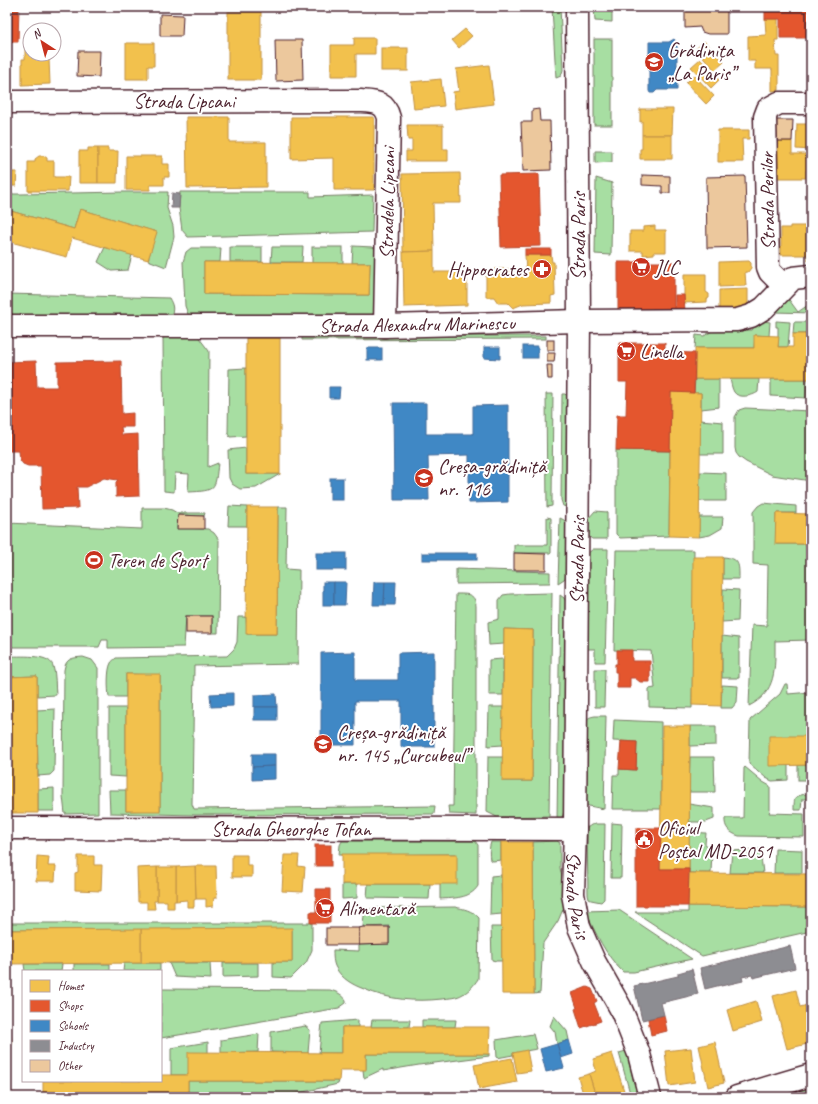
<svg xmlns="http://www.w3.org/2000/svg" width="818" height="1104" viewBox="0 0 818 1104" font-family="Caveat,sans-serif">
  <rect width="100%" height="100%" fill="#fff"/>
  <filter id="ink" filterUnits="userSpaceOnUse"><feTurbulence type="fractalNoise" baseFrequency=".025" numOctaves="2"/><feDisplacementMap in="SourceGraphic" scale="8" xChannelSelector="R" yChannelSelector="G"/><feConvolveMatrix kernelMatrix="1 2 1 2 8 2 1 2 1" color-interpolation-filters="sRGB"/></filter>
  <g filter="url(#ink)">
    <g fill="#a7dea2" stroke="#787e66">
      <polygon points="552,7 560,7 563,70 561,76 556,78"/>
      <polygon points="594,7 612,7 612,22 595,21"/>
      <rect x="594" y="39" width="18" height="86"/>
      <polygon points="595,151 612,151 612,162 595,163"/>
      <polygon points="596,178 612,183 611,255 595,254"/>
      <polygon points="123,192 168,192 167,208 173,226 174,237 166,267 148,260 156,232 80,209 74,229 7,210 7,194 21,194"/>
      <polygon points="180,192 310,192 310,197 373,195 372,232 188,237 182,230 179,208"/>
      <polygon points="353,246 373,247 379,254 379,315 191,317 188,314 185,306 183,262 186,252 191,248 221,248 220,262 204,262 204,294 369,295 370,263 352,263"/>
      <polygon points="105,247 132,255 128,270 112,271 98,262"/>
      <rect x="230" y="247" width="32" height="15"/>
      <polygon points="272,247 303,247 302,262 271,262"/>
      <rect x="312" y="247" width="31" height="16"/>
      <path d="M 7,294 L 169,298 C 173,305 174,309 171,316 L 7,319 Z"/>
      <polygon points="787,297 798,312 811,303 811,313 774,312"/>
      <polygon points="763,321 770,322 769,336 755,335 754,348 695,348 696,335 704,336 714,330 751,330"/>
      <polygon points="776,321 790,322 788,347 778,347 778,327 776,327"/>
      <polygon points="794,322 811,322 811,347 809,347 808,334 793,334"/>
      <path d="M 163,334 L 196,334 L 209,351 L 208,467 L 218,463 C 215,489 217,491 188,492 L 189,474 L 175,473 L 174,492 L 164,491 Z"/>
      <polygon points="373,336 546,336 546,339 302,340 302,337"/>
      <polygon points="246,368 246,436 230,437 228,434 229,369"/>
      <polygon points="695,379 719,379 719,407 701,409 701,393 694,393"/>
      <path d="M 730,379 L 759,379 L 758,392 C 753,396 738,399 734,392 C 732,389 731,383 730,379 Z"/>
      <polygon points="771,379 807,379 806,398 771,396"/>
      <polygon points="546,394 553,394 552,499 552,506 547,507"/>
      <polygon points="562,394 565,394 569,398 567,507 563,506 561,500"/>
      <polygon points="745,408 811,411 811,481 772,475 746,462 739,457 736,453 735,448 735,417 739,410"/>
      <polygon points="700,420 723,422 723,454 700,454"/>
      <polygon points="246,448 246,474 280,474 256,488 240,489 232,484 229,478 228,450"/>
      <polygon points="616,450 670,451 669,536 620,538 616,534"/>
      <polygon points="700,472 726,473 726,501 699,501"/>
      <path d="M 763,503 L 796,506 L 796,513 L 776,513 L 776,544 L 811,544 L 811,613 L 810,614 L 810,640 L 775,641 C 775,668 777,692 749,706 L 752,625 L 767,626 L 768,565 L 753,564 L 753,512 L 758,506 Z"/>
      <polygon points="229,506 247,507 247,526 228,526"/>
      <path d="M 278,507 L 287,507 L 286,569 L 299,570 L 298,664 L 194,666 L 192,804 L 194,809 L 435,806 L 434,814 L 195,815 L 110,813 L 109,790 L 126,790 L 126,811 L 160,810 L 160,675 L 126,674 L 126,697 L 109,697 C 108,690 107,670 111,663 C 111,662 115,659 116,658 L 227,656 L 234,649 L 237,642 L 238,617 L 246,617 L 247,634 L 277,634 Z"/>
      <polygon points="142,508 164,508 172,510 177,513 205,513 204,516 178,515 177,528 208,529 214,533 219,540 218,633 212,633 212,616 186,616 184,647 108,648 108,640 102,640 99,647 7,647 7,523 142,529"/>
      <polygon points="595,511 607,512 607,539 592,539 587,535 587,520"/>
      <polygon points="547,517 551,518 551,553 514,553 514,545 547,545"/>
      <polygon points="699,517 723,517 722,528 710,535 699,537"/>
      <polygon points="560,518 564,520 568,525 568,574 564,579 558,583"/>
      <polygon points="593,549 608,549 605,662 595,662 595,649 585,649 586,555"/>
      <polygon points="616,550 694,550 692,708 649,707 649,689 655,688 651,651 614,650"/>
      <path d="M 723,557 C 740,558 739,565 739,579 L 723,579 Z"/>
      <polygon points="456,569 550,572 550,583 456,584"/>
      <polygon points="723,589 739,590 738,621 722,622"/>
      <polygon points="552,593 549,816 497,817 487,812 488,757 503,757 503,781 532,781 533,630 504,629 504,644 489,645 488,622 499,619 499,600 503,595 510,594"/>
      <path d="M 456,594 C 467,594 475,593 476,606 L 476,815 L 449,814 L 448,806 L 453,806 Z"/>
      <polygon points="560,595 564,598 567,604 565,809 562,817 557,821"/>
      <polygon points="722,636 739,638 739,678 722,678"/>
      <path d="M 7,656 C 19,657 49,653 53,666 C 56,675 55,686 56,695 L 37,696 L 37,676 L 7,677 Z"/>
      <path d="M 83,657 L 92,660 L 98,668 L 98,813 L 65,814 L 63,796 L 64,670 C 66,658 72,658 83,657 Z"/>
      <polygon points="503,659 503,695 489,695 489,660"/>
      <polygon points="595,669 605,669 604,707 595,707"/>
      <polygon points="785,684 787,684 788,694 811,692 811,736 788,766 788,780 772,781 766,778 749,763 750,720 780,694"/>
      <polygon points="722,685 738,686 737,702 732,708 721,708"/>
      <polygon points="489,707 503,707 503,745 488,746"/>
      <polygon points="109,708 126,708 126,777 109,776"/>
      <polygon points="55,709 54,771 50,775 38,776 37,710"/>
      <path d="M 595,716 L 606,716 L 604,809 L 589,806 L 584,804 L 585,724 C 587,718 589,717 595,716 Z"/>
      <polygon points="614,720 661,722 661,809 612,809 613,775 619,775 619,769 636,770 637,742 613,741"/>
      <polygon points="690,726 716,726 716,745 690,746"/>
      <polygon points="690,757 714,757 715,792 689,792"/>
      <rect x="798" y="765" width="13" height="15"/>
      <path d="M 745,767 L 763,782 L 770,786 L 770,810 L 769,813 L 804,814 L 804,837 L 739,836 C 730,833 724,828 725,818 L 743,818 L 744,768 Z"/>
      <polygon points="54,788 54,811 38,811 38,789"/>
      <path d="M 806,794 L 811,794 L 811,826 L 810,826 L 810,799 L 802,799 L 801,810 L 794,810 C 794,798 794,796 806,794 Z"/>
      <polygon points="689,804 714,808 714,819 706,822 689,822"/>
      <polygon points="612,823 622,824 621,878 611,878"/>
      <polygon points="596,824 605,824 604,899 601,902 591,900 589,899 588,895 587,828 591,825"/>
      <polygon points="689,832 706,833 705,844 712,849 711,873 689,873"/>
      <path d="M 342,841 L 475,841 L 478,845 L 478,886 C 470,899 453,898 440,899 L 440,884 L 456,854 L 339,855 L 340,845 Z"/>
      <polygon points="557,841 560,843 560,868 562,877 564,907 558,921 543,943 540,993 534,994 533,842"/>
      <path d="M 491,842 L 501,842 L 501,860 L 493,861 L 490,860 C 489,854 489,847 491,842 Z"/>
      <polygon points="760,849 763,873 730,873 732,851"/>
      <polygon points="775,849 802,850 802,873 774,873"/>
      <polygon points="501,875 502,914 490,915 491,876"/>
      <polygon points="342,884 357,884 357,898 342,899"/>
      <polygon points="368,884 430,884 429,899 367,898"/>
      <polygon points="688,906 811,907 811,931 702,956 635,912 688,912"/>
      <path d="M 455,907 C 464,909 472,910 479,918 L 478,979 C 474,985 469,991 463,994 C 457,998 449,998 442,999 C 415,1002 389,1000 364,989 C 353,985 342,979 336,968 C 333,963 333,956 333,950 L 359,951 L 359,945 L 389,944 L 389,926 L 363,927 C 364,917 362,912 373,908 Z"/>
      <path d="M 619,910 L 692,959 L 634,972 L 623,972 C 605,955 596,933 585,911 Z"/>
      <polygon points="7,923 312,923 312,950 306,963 291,978 273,977 273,962 292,962 292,929 7,930"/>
      <polygon points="491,927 502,927 502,961 496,961 492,960"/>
      <polygon points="124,963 160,963 160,971 123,971"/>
      <polygon points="169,963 210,963 211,979 175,977"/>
      <polygon points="223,963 258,963 258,976 223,977"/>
      <polygon points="24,964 62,964 61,971 25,971"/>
      <rect x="74" y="964" width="36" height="7"/>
      <path d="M 161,989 L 330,990 C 337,992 342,994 346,1000 L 346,1003 L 339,1008 L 161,1038 Z"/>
      <polygon points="554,1016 567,1031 569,1040 557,1044 555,1032 550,1026"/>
      <polygon points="358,1020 358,1027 342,1027 342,1053 319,1053 322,1023"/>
      <polygon points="372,1020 410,1020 409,1027 371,1027"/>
      <polygon points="422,1020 456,1020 455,1027 422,1027"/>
      <polygon points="305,1026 310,1030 308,1053 271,1052 271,1032"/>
      <polygon points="259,1034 258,1052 221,1053 221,1040"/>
      <polygon points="533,1034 537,1049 513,1053 513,1055 497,1058 496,1040"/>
      <polygon points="208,1042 208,1053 188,1075 171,1075 171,1048"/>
      <polygon points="626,1051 638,1097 631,1097 619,1053"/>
      <polygon points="366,1054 489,1054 489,1056 419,1065 383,1071 383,1069 364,1078 363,1070 366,1069"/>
      <polygon points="188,1081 339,1081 338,1084 281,1097 188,1097"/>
      <polygon points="811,1087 811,1097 782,1097 782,1095"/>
    </g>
    <g fill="#f2c14e" stroke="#c09044">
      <rect x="228" y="12" width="33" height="68"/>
      <polygon points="765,19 778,19 778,40 775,40 776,56 779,56 779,90 772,91 772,69 755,69 755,61 748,61 748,36 766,35"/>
      <polygon points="465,29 472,36 459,48 452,40"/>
      <polygon points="354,38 375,38 375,54 356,54 356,76 331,76 331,45 354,45"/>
      <polygon points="704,41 724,62 715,70 696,49"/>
      <polygon points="126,43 154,43 154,66 148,66 148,79 126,79"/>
      <rect x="381" y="48" width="27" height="23"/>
      <polygon points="25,49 30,49 30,54 39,54 39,59 49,59 50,84 22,85 22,59 25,59"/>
      <polygon points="700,59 719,80 711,88 691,67"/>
      <polygon points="489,65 494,104 455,109 453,92 459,91 456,69"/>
      <polygon points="694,75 714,96 706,104 686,83"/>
      <polygon points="441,79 444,106 414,109 411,82"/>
      <polygon points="640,109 673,109 672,135 642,135 642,121 640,122"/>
      <polygon points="186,117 229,117 229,142 266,142 266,187 187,188"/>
      <polygon points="291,117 374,117 374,190 334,190 334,158 291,159"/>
      <polygon points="810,119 811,150 796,149 797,124 810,124"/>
      <polygon points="407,125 443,125 443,149 448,149 448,161 406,161 406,151 412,151 412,140 408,140"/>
      <polygon points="718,130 749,130 749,139 742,139 743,162 718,162"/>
      <polygon points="642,135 672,135 672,159 640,159 640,149 642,149"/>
      <polygon points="777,141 792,141 792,154 807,154 806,158 810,160 810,166 806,171 806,178 776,178"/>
      <polygon points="88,148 98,148 98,183 79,183 79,151 88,151"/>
      <polygon points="98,148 108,148 108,151 118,151 117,183 98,183"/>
      <polygon points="39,156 44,156 47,158 47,161 54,161 54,177 69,177 68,191 28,191 28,162 35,162 35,159"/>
      <polygon points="126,156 162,156 162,164 169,164 169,177 164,177 164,185 150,185 150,190 126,190"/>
      <polygon points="7,172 17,172 16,186 7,186"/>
      <polygon points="460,173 461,203 433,203 434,251 403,252 402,174"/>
      <polygon points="80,209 157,232 148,260 72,238 67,257 7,241 7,210 74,229"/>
      <polygon points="655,226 655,230 666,230 666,252 654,252 654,254 643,255 643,251 630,251 630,231 643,231 643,227"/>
      <polygon points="790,226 811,226 811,261 808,261 808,255 781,255 781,228 790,228"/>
      <polygon points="434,251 434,272 467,272 467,305 404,307 403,252"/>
      <polygon points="525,255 551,255 552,262 554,262 555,295 551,296 551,303 523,304 513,308 508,303 498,303 494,297 486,297 486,276 495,276 495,269 513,269 513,275 526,274"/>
      <polygon points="749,261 751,263 751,268 748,272 745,272 746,286 719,287 719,262"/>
      <polygon points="204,262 370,263 369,295 204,294"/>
      <polygon points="684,274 706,274 706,292 709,294 709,298 707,299 707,302 684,303"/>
      <polygon points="748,289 748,309 719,310 719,290"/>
      <polygon points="793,334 809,334 809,347 811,347 811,379 695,379 695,348 754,348 754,335 779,336 778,347 793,347"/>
      <rect x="246" y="338" width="34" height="136"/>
      <polygon points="671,392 701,393 699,537 669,536"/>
      <polygon points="247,507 278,507 277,634 246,634"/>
      <polygon points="776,513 811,514 811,544 775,544"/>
      <polygon points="693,557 723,557 721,706 692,705"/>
      <polygon points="504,629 533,630 532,781 502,781"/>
      <rect x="126" y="674" width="34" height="137"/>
      <polygon points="37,676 38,813 7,813 7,677"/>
      <polygon points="662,726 690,726 689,869 660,869"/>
      <polygon points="769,736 811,736 811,765 769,766"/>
      <polygon points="501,842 533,842 534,994 502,994"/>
      <rect x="342" y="854" width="115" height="30"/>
      <polygon points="232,855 247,855 247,865 252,865 252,877 232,877"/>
      <polygon points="284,855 299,855 298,866 305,867 303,892 282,891"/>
      <polygon points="37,856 49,857 48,866 56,866 55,881 36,881"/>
      <polygon points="78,856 94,856 94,865 102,865 101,891 75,890 75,873 78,872"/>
      <polygon points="195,866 216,866 217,898 214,898 213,906 206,907 206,899 196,899"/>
      <polygon points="195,866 196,899 194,900 194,907 187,907 187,900 176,901 176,867"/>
      <polygon points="157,867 176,867 176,901 174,901 174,908 167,908 167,901 157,901"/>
      <polygon points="157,867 157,901 154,901 155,909 147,909 147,902 138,902 137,868"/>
      <polygon points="689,873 811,874 811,907 688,906"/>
      <polygon points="292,928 292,962 141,963 141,929"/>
      <polygon points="141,929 141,963 7,964 7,930"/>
      <polygon points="796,990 800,1007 811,1004 811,1043 787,1049 773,996"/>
      <polygon points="756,1001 762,1022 733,1031 727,1010"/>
      <polygon points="7,1022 9,1024 12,1045 7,1046"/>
      <polygon points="342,1027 490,1027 489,1054 366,1054 366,1070 340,1070 339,1081 188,1081 188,1097 43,1097 43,1081 161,1081 161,1075 188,1075 188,1052 342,1053"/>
      <polygon points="715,1042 724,1083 708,1087 699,1046"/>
      <polygon points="691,1048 695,1082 669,1086 665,1051"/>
      <polygon points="527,1050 531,1071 517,1073 513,1053"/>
      <polygon points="612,1053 626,1097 596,1097 589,1074 596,1071 593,1059"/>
      <polygon points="512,1058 517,1082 479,1089 474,1065"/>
      <polygon points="589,1074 596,1097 584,1097 578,1077"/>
    </g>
    <g fill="#e4572e" stroke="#b6462d">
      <polygon points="10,7 19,7 18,42 9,42"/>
      <polygon points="765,7 811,7 811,46 809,46 809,38 780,38 780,19 765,19"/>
      <polygon points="539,174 541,246 501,247 499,175"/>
      <rect x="525" y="249" width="26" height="6"/>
      <rect x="618" y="262" width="56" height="51"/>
      <polygon points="675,295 684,295 685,312 675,312"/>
      <polygon points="619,343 665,343 665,352 695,353 694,393 671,392 670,451 616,450 617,415 626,415 627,382 619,382"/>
      <polygon points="36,361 37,387 57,387 57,362 121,361 122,414 133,413 133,427 121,427 122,435 138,434 139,496 116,497 116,482 118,480 104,478 86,487 77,487 78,508 42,509 41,466 28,466 23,464 20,460 19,451 7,451 7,362"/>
      <polygon points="617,650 632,650 632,661 650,661 650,682 640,682 635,678 630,678 630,688 617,688 617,672 615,672 615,664 617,664"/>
      <polygon points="621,741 637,742 636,770 619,769"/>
      <polygon points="636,828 661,828 660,869 689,869 688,906 636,906"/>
      <rect x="315" y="845" width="16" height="21"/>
      <polygon points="316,889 330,889 330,923 310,923 310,912 316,912"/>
      <polygon points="587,987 592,989 597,1001 594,1003 601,1021 581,1028 575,1009 577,1008 572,993"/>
      <polygon points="664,1015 667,1031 651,1035 648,1019"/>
    </g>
    <g fill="#3f88c5" stroke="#426897">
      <polygon points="674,39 677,43 677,90 657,90 654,93 650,93 649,91 649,42 669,42"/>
      <rect x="523" y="346" width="15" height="12"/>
      <polygon points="484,347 500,347 500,359 484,358"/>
      <rect x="367" y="348" width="15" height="12"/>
      <polygon points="329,387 340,387 339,398 329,398"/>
      <polygon points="393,403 426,403 426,434 473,434 473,406 508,405 508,502 469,503 469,455 428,456 429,500 394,500"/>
      <rect x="330" y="478" width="13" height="22"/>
      <rect x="316" y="553" width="30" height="17"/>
      <rect x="422" y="553" width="55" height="7"/>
      <rect x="323" y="582" width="11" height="23"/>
      <polygon points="334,582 346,582 345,605 334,605"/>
      <polygon points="374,582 385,582 384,605 373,605"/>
      <polygon points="385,582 396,582 395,605 384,605"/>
      <polygon points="355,652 355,680 398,680 398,653 434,652 434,747 401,747 401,701 355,701 355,745 321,745 321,653"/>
      <polygon points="233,693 233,706 211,707 210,694"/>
      <polygon points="276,694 277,707 254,707 254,695"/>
      <rect x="254" y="707" width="23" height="13"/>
      <polygon points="252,754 275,754 275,766 252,767"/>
      <polygon points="275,766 275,779 252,780 252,767"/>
      <polygon points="569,1040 573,1054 561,1058 557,1044"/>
      <polygon points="557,1044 564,1068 546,1072 540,1049"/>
    </g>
    <g fill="#8d8d92" stroke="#796c73">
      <polygon points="172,193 180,194 179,208 171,208"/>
      <polygon points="790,946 795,968 753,978 752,975 742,977 743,981 721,986 721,985 705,989 700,968"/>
      <polygon points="692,969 698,994 661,1003 664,1015 642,1020 634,986 678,976 678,973"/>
    </g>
    <g fill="#ecc89d" stroke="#4a1f2b">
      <polygon points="685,7 727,7 727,34 708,34 702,32 700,27 685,28"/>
      <polygon points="160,14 183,15 182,36 160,36"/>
      <polygon points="275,40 302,40 303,80 276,81"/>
      <polygon points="78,51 100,51 99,77 77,76"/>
      <polygon points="539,109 540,121 550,121 551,170 523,171 521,122 532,122 532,110"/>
      <polygon points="776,120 793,120 792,141 777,141"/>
      <polygon points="642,175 670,176 670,193 662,193 662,186 642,185"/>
      <polygon points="745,176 747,247 707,248 706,177"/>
      <rect x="547" y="340" width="7" height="10"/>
      <polygon points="547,353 555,353 554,362 547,362"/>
      <polygon points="547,365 552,365 552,379 548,379"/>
      <polygon points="178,515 204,516 204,529 177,529"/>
      <polygon points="514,553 546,554 546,570 514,570"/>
      <rect x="186" y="616" width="26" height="17"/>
      <polygon points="363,927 389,927 389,944 359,945 359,928"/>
      <rect x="326" y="928" width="33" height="17"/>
    </g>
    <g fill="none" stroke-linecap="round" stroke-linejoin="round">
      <defs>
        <g id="minor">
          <path id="s1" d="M 577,7 L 579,321 L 575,829 L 573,894 L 579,927 L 594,961 L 620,1007 L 626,1021 L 639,1054 L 650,1097"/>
          <path d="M 7,102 L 361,101 C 376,102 385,102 389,118 L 385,326"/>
          <polyline points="784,286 770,272 768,267 765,117 768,109 779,103 811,103"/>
          <polyline points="7,326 385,326 579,321 737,320 751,316 764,308 793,278 811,276"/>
          <polyline points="7,828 575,829"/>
          <polyline points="737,1097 811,1075"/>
        </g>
      </defs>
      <use href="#minor" stroke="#4a1f2b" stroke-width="25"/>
      <use href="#minor" stroke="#fff" stroke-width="22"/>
    </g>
  </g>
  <defs>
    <symbol id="school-disc" viewBox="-11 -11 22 22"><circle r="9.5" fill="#c8321e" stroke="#fff"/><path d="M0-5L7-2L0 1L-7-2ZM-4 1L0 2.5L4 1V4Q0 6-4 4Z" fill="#fff"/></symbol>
    <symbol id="supermarket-disc" viewBox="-11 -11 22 22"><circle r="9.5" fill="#c8321e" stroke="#fff"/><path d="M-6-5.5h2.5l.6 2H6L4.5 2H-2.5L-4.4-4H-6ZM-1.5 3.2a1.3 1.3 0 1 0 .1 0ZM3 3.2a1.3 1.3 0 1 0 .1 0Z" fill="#fff"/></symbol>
    <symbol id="pharmacy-disc" viewBox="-11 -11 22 22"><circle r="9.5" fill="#c8321e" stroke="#fff"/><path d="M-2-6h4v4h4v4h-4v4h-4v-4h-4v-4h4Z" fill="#fff"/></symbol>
    <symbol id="stadium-disc" viewBox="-11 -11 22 22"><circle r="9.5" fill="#c8321e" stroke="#fff"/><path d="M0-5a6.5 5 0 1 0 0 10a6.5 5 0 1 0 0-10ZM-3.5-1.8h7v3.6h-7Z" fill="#fff"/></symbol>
    <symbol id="civic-disc" viewBox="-11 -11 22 22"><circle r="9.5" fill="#c8321e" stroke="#fff"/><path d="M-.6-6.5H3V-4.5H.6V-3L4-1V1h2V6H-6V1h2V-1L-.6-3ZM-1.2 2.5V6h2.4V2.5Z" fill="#fff"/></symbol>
  </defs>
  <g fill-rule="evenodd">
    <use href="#school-disc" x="643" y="51" width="22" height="22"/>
    <use href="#supermarket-disc" x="630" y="256" width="22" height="22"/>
    <use href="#pharmacy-disc" x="531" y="258" width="22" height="22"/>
    <use href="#supermarket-disc" x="615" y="340" width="22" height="22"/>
    <use href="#school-disc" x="413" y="467" width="22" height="22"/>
    <use href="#stadium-disc" x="83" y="549" width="22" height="22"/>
    <use href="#school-disc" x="312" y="733" width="22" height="22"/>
    <use href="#civic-disc" x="633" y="828" width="22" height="22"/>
    <use href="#supermarket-disc" x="314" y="897" width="22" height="22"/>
  </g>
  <g text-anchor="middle" stroke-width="4" stroke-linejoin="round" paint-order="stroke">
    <g font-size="20" fill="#4a1f2b" stroke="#fff" text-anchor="start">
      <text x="668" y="57">Grădinița<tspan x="668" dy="23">„La Paris”</tspan></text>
      <text x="655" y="274">JLC</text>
      <text x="528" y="276" text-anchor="end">Hippocrates</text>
      <text x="640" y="358">Linella</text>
      <text x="438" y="473">Creșa-grădiniță<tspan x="438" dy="23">nr. 116</tspan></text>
      <text x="108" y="567">Teren de Sport</text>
      <text x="337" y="739">Creșa-grădiniță<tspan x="337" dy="23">nr. 145 „Curcubeul”</tspan></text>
      <text x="658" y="835">Oficiul<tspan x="658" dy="23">Poștal MD-2051</tspan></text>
      <text x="339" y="915">Alimentară</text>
    </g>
    <g font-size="20" fill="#4a1f2b" stroke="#fff">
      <text x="184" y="108">Strada Lipcani</text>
      <text transform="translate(767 201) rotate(-91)" y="7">Strada Perilor</text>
      <text transform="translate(387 203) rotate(-89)" y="7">Stradela Lipcani</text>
      <text transform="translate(578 236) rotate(-90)" y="7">Strada Paris</text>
      <text transform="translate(417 324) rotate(-1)" y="7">Strada Alexandru Marinescu</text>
      <text transform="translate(577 560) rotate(-89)" y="7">Strada Paris</text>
      <text x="291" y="836">Strada Gheorghe Tofan</text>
      <text dy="7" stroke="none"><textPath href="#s1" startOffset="889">Strada Paris</textPath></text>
    </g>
  </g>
  <rect width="818" height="1104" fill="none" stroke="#fff" stroke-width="24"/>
  <rect x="12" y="12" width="794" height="1080" fill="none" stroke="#4a1f2b" stroke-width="1.5" filter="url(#ink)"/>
  <rect x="22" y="970" width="140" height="112" fill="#ffffff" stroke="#b7a5aa"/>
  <rect x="30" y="980" width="20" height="12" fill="#f2c14e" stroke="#b7a5aa"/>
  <text x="58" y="990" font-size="12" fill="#4a1f2b">Homes</text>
  <rect x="30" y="1000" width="20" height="12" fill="#e4572e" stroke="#b7a5aa"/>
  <text x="58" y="1010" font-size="12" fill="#4a1f2b">Shops</text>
  <rect x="30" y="1020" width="20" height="12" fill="#3f88c5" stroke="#b7a5aa"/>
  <text x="58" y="1030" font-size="12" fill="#4a1f2b">Schools</text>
  <rect x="30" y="1040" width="20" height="12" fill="#8d8d92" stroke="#b7a5aa"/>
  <text x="58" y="1050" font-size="12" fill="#4a1f2b">Industry</text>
  <rect x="30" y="1060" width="20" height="12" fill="#ecc89d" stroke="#b7a5aa"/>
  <text x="58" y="1070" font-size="12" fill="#4a1f2b">Other</text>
  <g transform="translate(42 42) rotate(324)"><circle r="19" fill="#ffffff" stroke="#b7a5aa"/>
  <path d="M0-3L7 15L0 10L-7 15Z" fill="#c8321e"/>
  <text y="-6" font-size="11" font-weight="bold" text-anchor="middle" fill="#4a1f2b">N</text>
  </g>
</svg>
